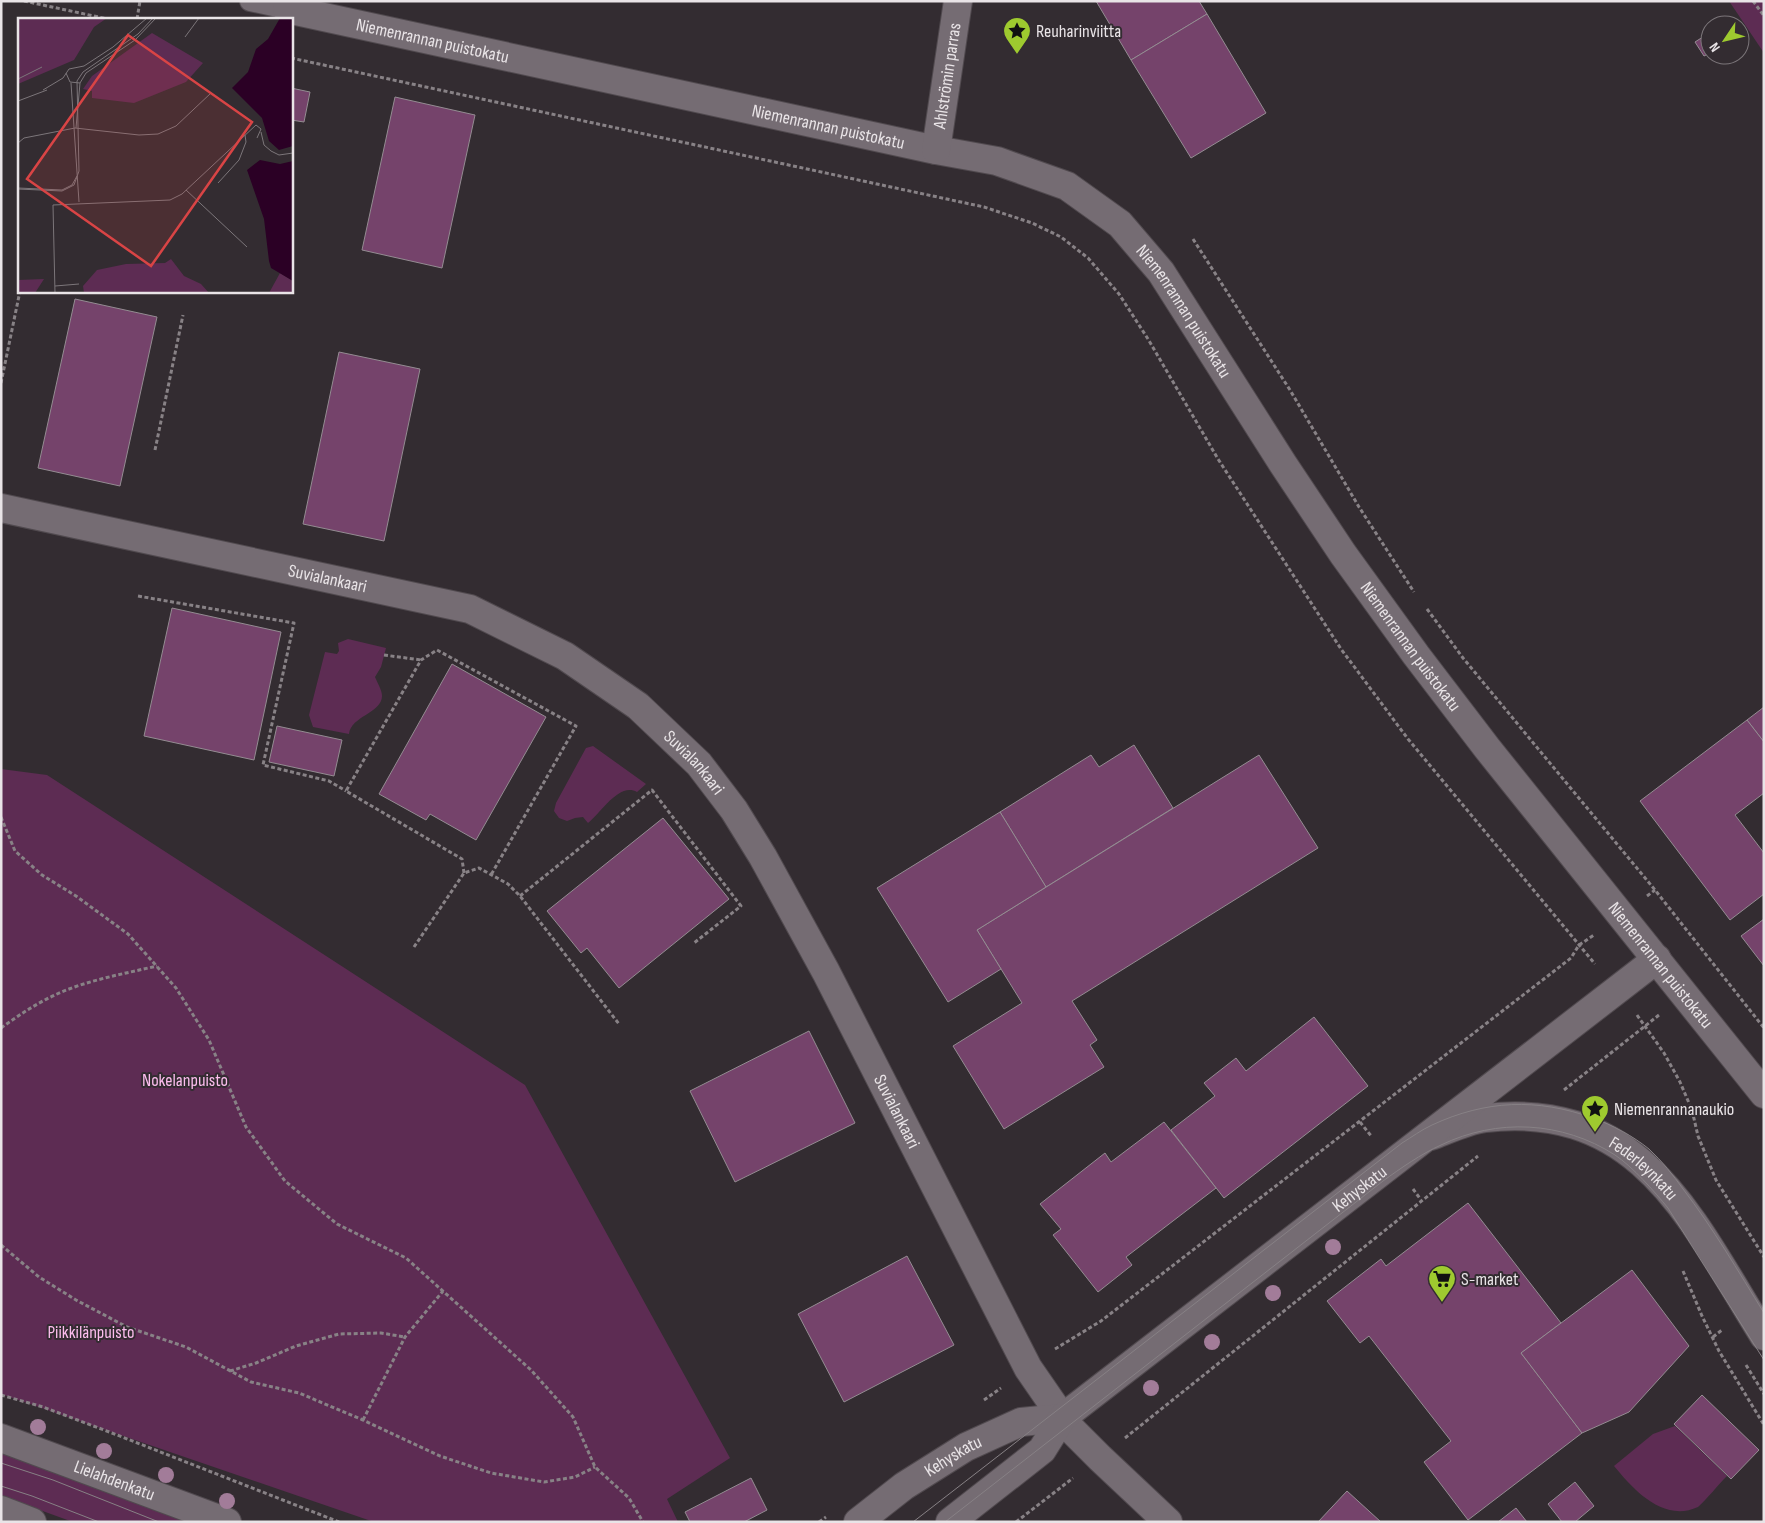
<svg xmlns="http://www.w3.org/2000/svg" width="1765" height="1523" viewBox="0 0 1765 1523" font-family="'Sofia Sans Condensed',sans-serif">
  <rect width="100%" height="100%" fill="#332c31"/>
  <g fill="#5d2c53">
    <polygon points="1729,1 1764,1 1764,53"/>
    <path d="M 348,639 L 386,648 L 381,667 L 375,677 C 377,682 382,690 382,696 C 382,713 351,716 349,734 L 313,727 L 309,715 L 325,652 L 337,654 L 339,651 L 338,643 Z"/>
    <path d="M 593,746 L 646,784 L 637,792 C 619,782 601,813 588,823 L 583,817 L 575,818 L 567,821 L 559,818 L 554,811 L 556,803 L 586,748 Z"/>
    <polygon points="1,769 47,775 525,1085 730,1458 667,1499 678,1522 374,1522 1,1394"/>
    <path d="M 1675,1426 L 1727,1476 C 1717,1486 1708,1498 1698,1507 C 1663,1523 1633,1489 1614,1466 L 1653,1434 Z"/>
    <polygon points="1,1451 189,1522 73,1522 1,1496"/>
  </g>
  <g fill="#75436b" stroke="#948c92">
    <polygon points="1096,1 1199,1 1207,14 1131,60"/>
    <polygon points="1207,14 1266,113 1191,158 1131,60"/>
    <polygon points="1706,35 1710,41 1710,53 1704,56 1695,42"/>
    <polygon points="291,88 310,92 304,122 291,120"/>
    <polygon points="395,97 475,115 442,268 362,250"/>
    <polygon points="75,299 157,317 120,486 38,468"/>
    <polygon points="339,352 420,369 384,541 303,524"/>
    <polygon points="172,608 281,632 254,760 144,736"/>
    <polygon points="452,664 546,717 476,840 430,814 426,820 379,794"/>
    <polygon points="1764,707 1764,742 1747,720"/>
    <polygon points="1747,720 1764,742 1764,793 1735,815 1764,853 1764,894 1730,920 1640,801"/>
    <polygon points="277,726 342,740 334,776 269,762"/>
    <polygon points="1134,745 1173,808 1046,887 1000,812 1091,755 1099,767"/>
    <polygon points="1259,755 1318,848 1072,1001 1097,1040 1090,1045 1104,1067 1004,1129 953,1046 1022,1003 977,930"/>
    <polygon points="1000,812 1046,887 977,930 1001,969 948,1002 877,888"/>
    <polygon points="663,818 729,899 619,988 587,948 581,953 547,911"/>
    <polygon points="1764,919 1764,966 1741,936"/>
    <polygon points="1314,1017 1368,1086 1224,1198 1171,1130 1215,1096 1204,1083 1236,1058 1246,1071"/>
    <polygon points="809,1031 855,1123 735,1182 690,1091"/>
    <polygon points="1164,1122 1216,1188 1126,1257 1132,1265 1098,1292 1053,1235 1061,1229 1040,1204 1105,1153 1111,1162"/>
    <polygon points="1468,1203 1561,1323 1521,1353 1582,1433 1468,1520 1424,1462 1451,1441 1369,1336 1360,1343 1327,1301 1381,1259 1386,1266"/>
    <polygon points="907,1256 954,1345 844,1402 798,1314"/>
    <polygon points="1632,1270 1689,1346 1629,1412 1582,1433 1521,1353"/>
    <polygon points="1702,1395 1759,1450 1731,1479 1674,1424"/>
    <polygon points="751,1478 767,1510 744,1522 690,1522 685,1512"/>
    <polygon points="1575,1482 1594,1506 1575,1522 1562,1522 1548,1504"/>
    <polygon points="1347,1491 1381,1522 1318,1522"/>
    <polygon points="1516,1508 1527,1522 1498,1522"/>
  </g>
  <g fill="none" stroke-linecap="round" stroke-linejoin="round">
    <defs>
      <polyline id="service" points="250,1 287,9"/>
      <g id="minor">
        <path id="s1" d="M 287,9 L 936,150 L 997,161 L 1067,186 L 1120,224 L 1161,272 L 1283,464 L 1343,554 L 1416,655 L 1487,748 L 1764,1094"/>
        <path id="s2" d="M 936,150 L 958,1"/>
        <path id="s3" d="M 1,508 L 470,609 L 565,656 L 638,706 L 699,764 L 734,810 L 763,857 L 826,972 L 1028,1368 L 1068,1426 L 1100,1458 L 1168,1522"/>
        <path id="s4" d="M 1431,1136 C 1447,1130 1468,1120 1485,1118 C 1643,1100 1693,1223 1764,1336"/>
      </g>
      <g id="tertiary">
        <path id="s5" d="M 858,1522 L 904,1486 L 966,1447 L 1021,1422 L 1062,1418"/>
        <path id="s6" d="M 950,1522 L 1042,1450 L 1062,1418 L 1657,959"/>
      </g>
      <g id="secondary">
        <path id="s7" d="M 1,1438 L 227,1522"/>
        <polyline points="1,1510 32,1522"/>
      </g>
    </defs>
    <use href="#service" stroke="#514a4f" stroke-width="22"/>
    <use href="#minor" stroke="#514a4f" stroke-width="30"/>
    <use href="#tertiary" stroke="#514a4f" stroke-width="30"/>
    <use href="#secondary" stroke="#514a4f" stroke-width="30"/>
    <g stroke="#888286" stroke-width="3" stroke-dasharray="4 2.5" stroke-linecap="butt">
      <polyline points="24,1 108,19"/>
      <polyline points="1753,1 1764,16"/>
      <polyline points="137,19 140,1"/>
      <polyline points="291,58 984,207 1032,223 1061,237 1088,258 1119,294 1148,339 1218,459 1341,649 1408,739 1595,964"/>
      <polyline points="1193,239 1290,390 1359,507 1414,592"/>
      <polyline points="1,383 20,291"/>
      <polyline points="155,450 183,315"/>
      <polyline points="138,596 294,623 263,765 329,781 346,791"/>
      <polyline points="1427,609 1463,658 1655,890 1764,1028"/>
      <polyline points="384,655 421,660"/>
      <polyline points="1,817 15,851 42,875 76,896 128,934 176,988 209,1040 246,1127 285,1181 337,1224 406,1258 531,1370 573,1417 595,1467 629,1498 643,1522"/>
      <polyline points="464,873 462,859 346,791 421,660 437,650 576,726 491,875"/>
      <polyline points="520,896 652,790 741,906 694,943"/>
      <polyline points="1647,896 1655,890"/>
      <polyline points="414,947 464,873 479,868 508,884 520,896 619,1024"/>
      <polyline points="1637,1015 1664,1053 1680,1082 1692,1110 1698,1136 1716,1180 1764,1257"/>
      <path d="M 1,1028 C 19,1015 37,1003 57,994 C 88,980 123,974 157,966"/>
      <polyline points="1564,1090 1659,1015"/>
      <polyline points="1360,1122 1372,1137"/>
      <polyline points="1413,1189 1421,1200"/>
      <polyline points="1,1245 39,1277 76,1300 127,1327 186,1347 251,1382 299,1393 363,1420 440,1456 491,1473 544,1482 575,1477 595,1467"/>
      <polyline points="1683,1271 1702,1316 1719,1351 1764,1425"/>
      <polyline points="1713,1337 1722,1330"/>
      <polyline points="1055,1349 1101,1321 1571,958 1579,945 1594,935"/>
      <polyline points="1746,1365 1764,1394"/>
      <polyline points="230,1371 256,1363 296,1346 339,1334 381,1333 405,1337"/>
      <polyline points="1,1395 43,1407 112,1433 339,1522"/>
      <polyline points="984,1400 1001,1388"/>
      <polyline points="363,1420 405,1337 443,1291"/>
      <polyline points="1125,1438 1478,1156"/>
      <polyline points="819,1522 826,1517"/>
      <polyline points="1016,1522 1073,1478"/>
    </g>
    <use href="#service" stroke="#756c73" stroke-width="20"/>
    <use href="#minor" stroke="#756c73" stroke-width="28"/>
    <use href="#tertiary" stroke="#756c73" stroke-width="28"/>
    <use href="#secondary" stroke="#756c73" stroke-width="28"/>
    <g stroke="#878185" stroke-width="1">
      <polyline points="1,1463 53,1480 159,1522"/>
      <polyline points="1,1486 32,1496 99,1522"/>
      <path d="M 913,1522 L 1402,1143 C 1412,1137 1421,1130 1432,1125 C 1486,1100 1537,1098 1593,1118 C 1612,1125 1633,1136 1649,1149 C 1662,1161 1673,1175 1683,1189 C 1713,1228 1738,1271 1764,1313"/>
      <path d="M 945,1522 L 1383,1181 C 1401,1168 1421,1154 1441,1145 C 1497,1118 1562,1121 1615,1155 C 1633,1167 1654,1191 1668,1208 L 1764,1360"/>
    </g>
  </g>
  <g fill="#a27c99">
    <circle cx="1333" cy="1247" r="8"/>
    <circle cx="1273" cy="1293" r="8"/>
    <circle cx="1212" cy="1342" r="8"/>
    <circle cx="1151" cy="1388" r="8"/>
    <circle cx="38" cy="1427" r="8"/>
    <circle cx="104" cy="1451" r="8"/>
    <circle cx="166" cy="1475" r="8"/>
    <circle cx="227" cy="1501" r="8"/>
  </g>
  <defs>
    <symbol id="sight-pin" viewBox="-11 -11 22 30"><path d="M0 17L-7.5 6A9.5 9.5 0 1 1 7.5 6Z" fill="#9eca2f" stroke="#332c31"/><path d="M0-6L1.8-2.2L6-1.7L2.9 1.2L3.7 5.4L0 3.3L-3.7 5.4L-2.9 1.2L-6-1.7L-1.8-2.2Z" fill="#111"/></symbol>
    <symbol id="supermarket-pin" viewBox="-11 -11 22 30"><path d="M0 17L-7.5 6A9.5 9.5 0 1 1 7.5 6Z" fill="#9eca2f" stroke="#332c31"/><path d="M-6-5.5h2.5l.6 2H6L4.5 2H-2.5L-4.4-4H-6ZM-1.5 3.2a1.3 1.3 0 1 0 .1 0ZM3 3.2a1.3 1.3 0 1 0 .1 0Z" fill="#111"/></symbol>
  </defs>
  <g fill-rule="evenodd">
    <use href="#sight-pin" x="1001" y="15" width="32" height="43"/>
    <use href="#sight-pin" x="1579" y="1093" width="32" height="43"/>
    <use href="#supermarket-pin" x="1426" y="1263" width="32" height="43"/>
  </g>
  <g text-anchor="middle" stroke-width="4" stroke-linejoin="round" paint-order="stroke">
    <g font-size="18" fill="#e9e4e7" stroke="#332c31" text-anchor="start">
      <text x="1036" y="37">Reuharinviitta</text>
      <text x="1614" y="1115">Niemenrannanaukio</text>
      <text x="1461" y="1285">S-market</text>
    </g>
    <g font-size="18" fill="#e9e4e7" stroke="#332c31">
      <text dy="6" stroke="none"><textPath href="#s1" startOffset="149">Niemenrannan puistokatu</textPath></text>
      <text dy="6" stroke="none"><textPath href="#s2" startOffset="75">Ahlströmin parras</textPath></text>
      <text dy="6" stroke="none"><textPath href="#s1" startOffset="554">Niemenrannan puistokatu</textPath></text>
      <text dy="6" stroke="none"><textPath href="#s1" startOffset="974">Niemenrannan puistokatu</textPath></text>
      <text dy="6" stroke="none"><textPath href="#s3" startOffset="334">Suvialankaari</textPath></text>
      <text dy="6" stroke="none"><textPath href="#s1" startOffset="1379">Niemenrannan puistokatu</textPath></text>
      <text dy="6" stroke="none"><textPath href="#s3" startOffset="754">Suvialankaari</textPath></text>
      <text dy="6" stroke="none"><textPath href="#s1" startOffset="1784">Niemenrannan puistokatu</textPath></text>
      <text dy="6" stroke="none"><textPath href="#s3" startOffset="1159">Suvialankaari</textPath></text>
      <text dy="6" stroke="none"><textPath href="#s4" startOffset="230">Federleynkatu</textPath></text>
      <text dy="6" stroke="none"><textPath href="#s6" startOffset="530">Kehyskatu</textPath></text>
      <text dy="6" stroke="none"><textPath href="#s5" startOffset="116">Kehyskatu</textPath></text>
      <text dy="6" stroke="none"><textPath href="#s7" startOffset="121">Lielahdenkatu</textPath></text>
    </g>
    <g font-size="18" fill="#fcbdee" stroke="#332c31">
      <text x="185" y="1086">Nokelanpuisto</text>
      <text x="91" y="1338">Piikkilänpuisto</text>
    </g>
  </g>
  <g transform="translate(18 18)">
    <rect width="275" height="275" fill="#332c31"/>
    <path d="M 0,0 L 89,0 L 76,9 L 56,42 L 0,66 ZM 134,15 L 185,45 L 168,64 L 116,85 L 74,80 L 74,73 L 65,71 L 74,58 ZM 153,241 L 166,258 L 183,266 L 191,275 L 66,275 L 65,268 L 79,252 L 108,246 L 147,245 ZM 262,255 L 275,263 L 275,275 L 251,275 ZM 26,261 L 17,275 L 0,275 L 0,262 Z" fill="#5d2c53"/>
    <path d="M 262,0 L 275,0 L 275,128 L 261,132 L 251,123 L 244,100 L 214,70 L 230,54 L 238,31 L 250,21 ZM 242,142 L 262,146 L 275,143 L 275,263 L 253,250 L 251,243 L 246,201 L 229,152 Z" fill="#2b0025"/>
    <path fill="none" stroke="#7c767a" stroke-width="1" d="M 167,19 L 181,0M 48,55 L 52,64 L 62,65 L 68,55 L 117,22 L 138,0M 0,61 L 24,49M 53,65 L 61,184M 25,72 L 45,60 L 51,51 L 66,48 L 95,29 L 129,0M 0,83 L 29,72M 58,110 L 62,65M 243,114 L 246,127 L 253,133 L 261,137 L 275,135M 0,125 L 6,120 L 57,110 L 121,117 L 140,116 L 158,108 L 193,75M 200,165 L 221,142 L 228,124 L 227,117M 0,170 L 44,172 L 54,167 L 59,158M 0,171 L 44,173 L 56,167 L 61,153 L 59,63 L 65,54 L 120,16 L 135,0M 168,172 L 229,229M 37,268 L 61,266M 37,275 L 35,187 L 152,182 L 164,176 L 238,107 L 243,111 L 239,120"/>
    <path fill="#d94445" fill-opacity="0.15" stroke="#d94445" stroke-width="2.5" d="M 110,17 L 234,104 L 133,248 L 9,161 Z"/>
    <rect width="275" height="275" fill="none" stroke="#e9e4e7" stroke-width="2.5"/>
  </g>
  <rect width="1765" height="1523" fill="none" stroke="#e9e4e7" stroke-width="5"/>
  <g transform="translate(1725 40) rotate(235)"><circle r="24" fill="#332c31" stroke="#7c767a"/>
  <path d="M0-4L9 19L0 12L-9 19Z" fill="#9eca2f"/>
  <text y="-8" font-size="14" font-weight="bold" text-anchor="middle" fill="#e9e4e7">N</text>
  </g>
</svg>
